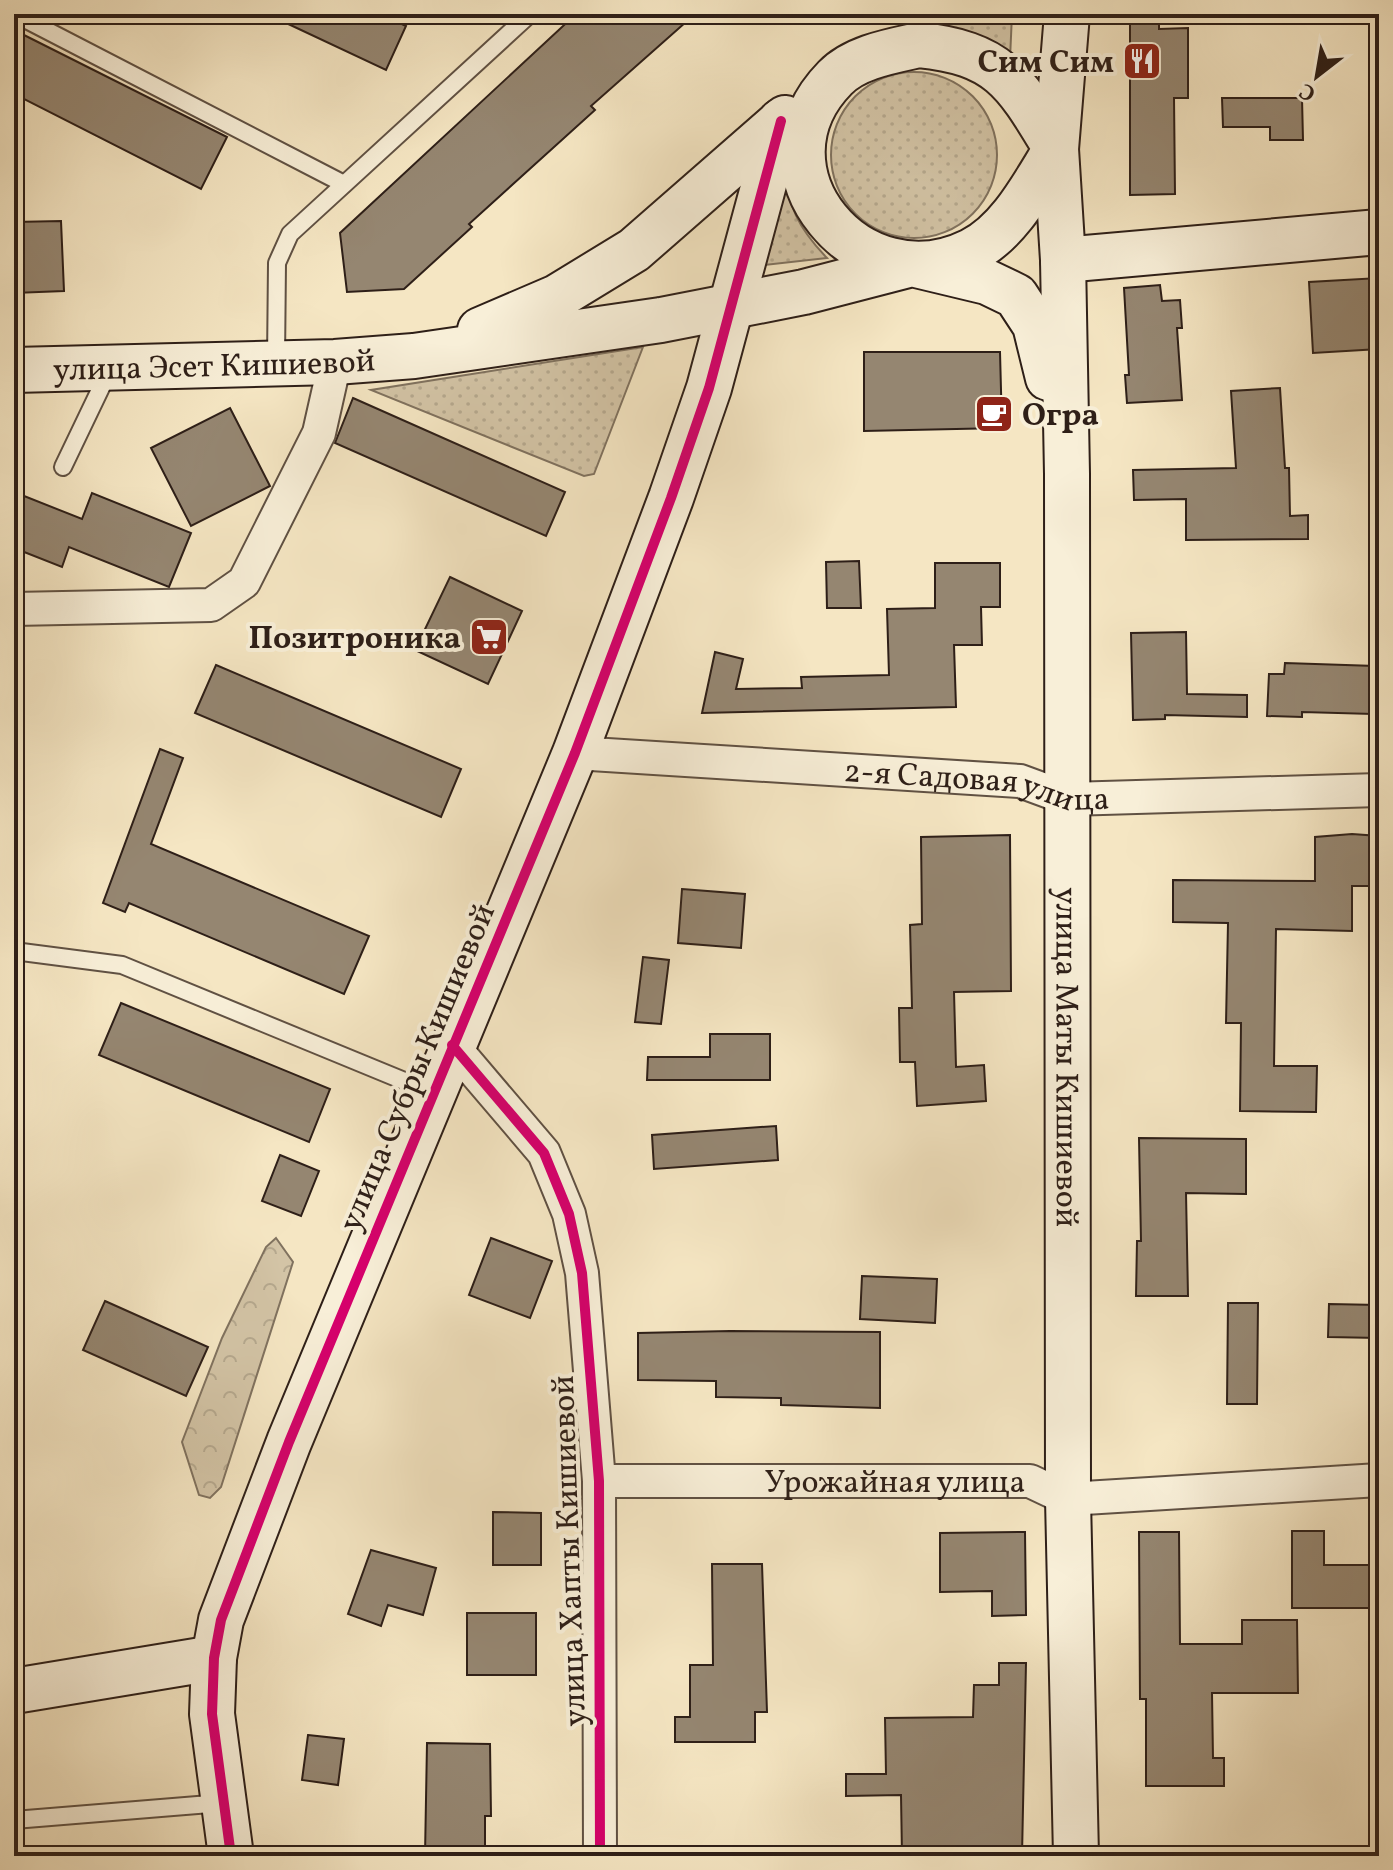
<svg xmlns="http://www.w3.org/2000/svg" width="1393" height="1870" viewBox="0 0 1393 1870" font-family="Vollkorn,serif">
  <defs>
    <pattern id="grass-dots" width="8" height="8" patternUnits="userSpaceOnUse" patternTransform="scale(2)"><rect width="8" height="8" fill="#d3c4a6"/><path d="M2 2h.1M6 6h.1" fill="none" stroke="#b5a88e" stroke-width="1.8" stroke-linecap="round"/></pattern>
    <pattern id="forest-crowns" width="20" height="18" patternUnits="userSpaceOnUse" patternTransform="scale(2)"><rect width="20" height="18" fill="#d3c4a6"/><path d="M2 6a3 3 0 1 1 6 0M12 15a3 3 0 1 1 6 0" fill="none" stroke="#b5a88e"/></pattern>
  </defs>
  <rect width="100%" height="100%" fill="#f5e6c3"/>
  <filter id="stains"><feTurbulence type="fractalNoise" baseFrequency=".0025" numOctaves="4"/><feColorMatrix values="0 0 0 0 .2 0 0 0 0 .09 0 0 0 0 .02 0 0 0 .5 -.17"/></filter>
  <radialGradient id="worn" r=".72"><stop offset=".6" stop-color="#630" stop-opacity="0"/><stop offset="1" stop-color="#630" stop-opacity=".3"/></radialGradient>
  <g fill="url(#grass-dots)" stroke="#80725f" stroke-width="2">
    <polygon points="935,14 1012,14 1010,59 972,34 927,22"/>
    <circle cx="914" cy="155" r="83"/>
    <path d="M 783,165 C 788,206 798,228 827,258 L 755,266 Z"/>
    <polygon points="643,347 594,474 584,476 371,390"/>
  </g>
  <polygon fill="url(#forest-crowns)" stroke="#80725f" stroke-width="2" points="276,1238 293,1262 221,1487 210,1498 199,1495 182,1442 222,1338 266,1247"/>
  <g fill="#958671" stroke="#2e1f18" stroke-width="2">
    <polygon points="267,14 381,14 406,26 386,70"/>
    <polygon points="576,14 695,14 591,106 595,110 469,224 472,227 404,289 347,292 340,233"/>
    <polygon points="1130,14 1159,14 1159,29 1188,28 1188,98 1174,98 1175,194 1130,195"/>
    <polygon points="14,30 227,137 201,189 14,94"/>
    <polygon points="1222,98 1302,98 1303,140 1270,140 1270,127 1223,127"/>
    <polygon points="61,221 64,291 14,293 14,222"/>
    <polygon points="1379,278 1379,349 1313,353 1309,282"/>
    <polygon points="1160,285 1162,301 1180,300 1182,328 1177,328 1182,400 1127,403 1125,375 1129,375 1124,288"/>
    <polygon points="864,352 1000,352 1002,428 864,431"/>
    <polygon points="1280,388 1285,468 1289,468 1290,516 1308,515 1308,539 1186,540 1186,499 1134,500 1133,470 1236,468 1231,391"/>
    <polygon points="353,398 565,492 546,536 335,443"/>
    <polygon points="230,408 270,486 191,526 151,448"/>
    <polygon points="14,492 82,519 92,493 191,533 169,587 69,547 62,567 14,548"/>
    <polygon points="859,561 861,608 827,608 826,562"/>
    <polygon points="935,563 1000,563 1000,607 981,607 982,645 954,645 956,707 702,713 715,652 743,659 736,689 802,688 801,677 889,675 887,609 935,608"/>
    <polygon points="450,577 522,611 488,684 415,650"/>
    <polygon points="1186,632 1187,694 1247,695 1247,717 1165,715 1165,719 1133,720 1131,633"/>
    <polygon points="1285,663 1375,666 1373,714 1302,712 1302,717 1267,716 1269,674 1284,674"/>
    <polygon points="216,665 461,769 441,817 195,713"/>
    <polygon points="160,749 183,758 151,844 369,936 344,994 129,903 125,912 103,903"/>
    <polygon points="1352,834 1379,836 1379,886 1352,886 1352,931 1276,929 1274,1066 1317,1066 1316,1112 1240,1111 1241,1023 1226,1023 1228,923 1173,922 1173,880 1315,881 1315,837"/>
    <polygon points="1010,835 1011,991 954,992 956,1067 984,1065 986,1101 917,1106 915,1062 900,1062 899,1008 912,1008 910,925 922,924 921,837"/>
    <polygon points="682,889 745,894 741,948 678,943"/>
    <polygon points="643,957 669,960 661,1024 635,1022"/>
    <polygon points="121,1003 330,1089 309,1142 99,1055"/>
    <polygon points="710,1034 770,1034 770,1080 647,1080 648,1057 710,1057"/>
    <polygon points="776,1126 778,1160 654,1169 652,1135"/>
    <polygon points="1139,1138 1246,1139 1246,1194 1186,1193 1188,1296 1136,1296 1137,1241 1141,1241"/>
    <polygon points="280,1155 319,1171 301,1216 262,1201"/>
    <polygon points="491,1238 552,1261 530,1318 469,1295"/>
    <polygon points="862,1276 937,1279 935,1323 860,1319"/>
    <polygon points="105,1301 208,1347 186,1396 83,1350"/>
    <polygon points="1228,1303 1258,1303 1257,1404 1227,1404"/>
    <polygon points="1329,1304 1379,1305 1379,1338 1328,1337"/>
    <polygon points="730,1331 880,1332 880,1408 781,1405 781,1398 716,1397 716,1381 638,1380 638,1333"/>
    <polygon points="493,1512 541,1513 541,1565 493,1565"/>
    <polygon points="1292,1531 1324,1531 1324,1565 1379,1565 1379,1608 1292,1608"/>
    <polygon points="1025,1532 1026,1615 992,1616 992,1591 940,1592 940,1533"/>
    <polygon points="1139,1532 1179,1532 1180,1644 1242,1644 1242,1620 1297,1620 1298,1693 1212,1693 1213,1758 1224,1758 1224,1786 1146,1786 1146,1699 1140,1699"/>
    <polygon points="371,1550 436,1568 423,1615 388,1605 381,1626 348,1614"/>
    <polygon points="712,1564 762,1564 767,1712 755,1712 755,1742 675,1742 675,1717 690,1717 690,1665 713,1665"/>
    <rect x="467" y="1613" width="69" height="62"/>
    <polygon points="999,1663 1026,1663 1022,1856 902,1856 901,1795 846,1796 846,1774 886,1774 885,1718 973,1717 974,1685 999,1685"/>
    <polygon points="308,1735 344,1739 338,1785 302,1780"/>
    <polygon points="427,1743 490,1744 491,1816 485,1816 485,1856 425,1856"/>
  </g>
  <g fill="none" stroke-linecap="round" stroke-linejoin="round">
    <defs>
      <g id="lane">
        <polyline points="15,14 344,184"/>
        <polyline points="276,360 277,263 290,234 530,14"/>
        <polyline points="63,467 109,371"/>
        <polyline points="14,951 122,965 431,1092"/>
        <polyline points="14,1820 222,1803"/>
      </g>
      <g id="street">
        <polyline points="14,609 211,605 244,582 319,433 335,362"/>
        <path id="s1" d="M 575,753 L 1020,781 L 1069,799 L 1379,790"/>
        <polyline points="452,1045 544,1153 569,1214 582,1273 599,1481 600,1856"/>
        <path id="s2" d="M 599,1481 L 1030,1481 L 1068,1499 L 1379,1480"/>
      </g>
      <g id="secondary">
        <path id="s3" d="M 1067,14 L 1056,149 L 1063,260 L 1067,474 L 1068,1499 L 1076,1856"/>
        <path d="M 919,45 C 1001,53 1016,83 1056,149 C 1034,184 1010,232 971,251 C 860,306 745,170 835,78 C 855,57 892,51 919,45 Z"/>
        <polyline points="1063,260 1379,232"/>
        <polyline points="480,330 557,297 634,250 785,118"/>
        <path id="s4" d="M 14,370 L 335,362 L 414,356 L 661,320 L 804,292 L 912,264 L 987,282 L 1016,296 L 1035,325 L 1048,378"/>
        <polyline points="14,1691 214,1658"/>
        <polyline points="231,1856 212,1714 214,1658 221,1620 289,1442 575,753 671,498 709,388 781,121"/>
      </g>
    </defs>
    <use href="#lane" stroke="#605143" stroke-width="20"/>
    <use href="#street" stroke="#605143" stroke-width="36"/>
    <use href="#secondary" stroke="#2e1f18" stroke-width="48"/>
    <use href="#lane" stroke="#f8efd8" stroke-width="16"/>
    <use href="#street" stroke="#f8efd8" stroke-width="32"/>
    <use href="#secondary" stroke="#f8efd8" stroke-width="44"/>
    <defs>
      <g id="cycleway">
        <polyline points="452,1045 544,1153 569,1214 582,1273 599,1481 600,1856"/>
        <polyline points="231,1856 212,1714 214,1658 221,1620 289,1442 575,753 671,498 709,388 781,121"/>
      </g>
    </defs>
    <use href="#cycleway" stroke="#f8efd8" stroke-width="15"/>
    <use href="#cycleway" stroke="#d6006c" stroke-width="10"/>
  </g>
  <defs>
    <symbol id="restaurant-square" viewBox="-11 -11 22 22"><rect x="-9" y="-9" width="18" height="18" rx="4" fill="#8f2418" stroke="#f8efd8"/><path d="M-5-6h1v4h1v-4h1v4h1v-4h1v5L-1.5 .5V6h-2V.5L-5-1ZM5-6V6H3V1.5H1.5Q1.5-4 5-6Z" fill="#fff"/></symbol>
    <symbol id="cafe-square" viewBox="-11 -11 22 22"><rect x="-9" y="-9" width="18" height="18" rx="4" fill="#8f2418" stroke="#f8efd8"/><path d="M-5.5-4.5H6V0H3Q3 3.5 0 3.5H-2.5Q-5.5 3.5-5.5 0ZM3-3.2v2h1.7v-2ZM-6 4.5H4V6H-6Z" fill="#fff"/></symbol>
    <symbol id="supermarket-square" viewBox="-11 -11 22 22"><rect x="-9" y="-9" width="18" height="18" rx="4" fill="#8f2418" stroke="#f8efd8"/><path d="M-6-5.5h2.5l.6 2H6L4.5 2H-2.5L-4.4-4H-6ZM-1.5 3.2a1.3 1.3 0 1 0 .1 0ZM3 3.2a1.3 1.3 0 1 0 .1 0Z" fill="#fff"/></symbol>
  </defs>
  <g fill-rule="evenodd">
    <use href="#restaurant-square" x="1120" y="39" width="44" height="44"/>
    <use href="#cafe-square" x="972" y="392" width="44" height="44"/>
    <use href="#supermarket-square" x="467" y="615" width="44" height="44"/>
  </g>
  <g text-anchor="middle" stroke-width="8" stroke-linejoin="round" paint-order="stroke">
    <g font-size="32" font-weight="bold" fill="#2e1f18" stroke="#f8efd8" text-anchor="end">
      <text x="1114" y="72">Сим Сим</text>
      <text x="1022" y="425" text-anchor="start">Огра</text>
      <text x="461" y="648">Позитроника</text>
    </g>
    <g font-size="32" fill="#2e1f18" stroke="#f8efd8">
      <text dy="11" stroke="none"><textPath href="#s4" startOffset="200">улица Эсет Кишиевой</textPath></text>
      <text dy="11" stroke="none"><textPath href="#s1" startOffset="404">2-я Садовая улица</textPath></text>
      <text dy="11" stroke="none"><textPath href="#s3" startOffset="1044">улица Маты Кишиевой</textPath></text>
      <text transform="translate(416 1067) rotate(-67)" y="11">улица Субры Кишиевой</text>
      <text dy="11" stroke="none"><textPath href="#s2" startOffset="296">Урожайная улица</textPath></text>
      <text transform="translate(568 1551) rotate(-92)" y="11">улица Хапты Кишиевой</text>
    </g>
  </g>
  <rect width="1393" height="1870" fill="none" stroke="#f5e6c3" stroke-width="48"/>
  <rect x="16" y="16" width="1361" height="1838" fill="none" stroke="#2e1f18" stroke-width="4"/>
  <rect x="24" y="24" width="1345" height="1822" fill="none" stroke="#2e1f18" stroke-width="2"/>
  <g transform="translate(1317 76) rotate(211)" stroke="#f8efd8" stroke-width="6" paint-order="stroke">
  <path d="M0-6L14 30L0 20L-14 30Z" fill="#2e1f18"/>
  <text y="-12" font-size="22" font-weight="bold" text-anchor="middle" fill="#2e1f18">С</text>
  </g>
  <rect width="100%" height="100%" filter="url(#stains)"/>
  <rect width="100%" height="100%" fill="url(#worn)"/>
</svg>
